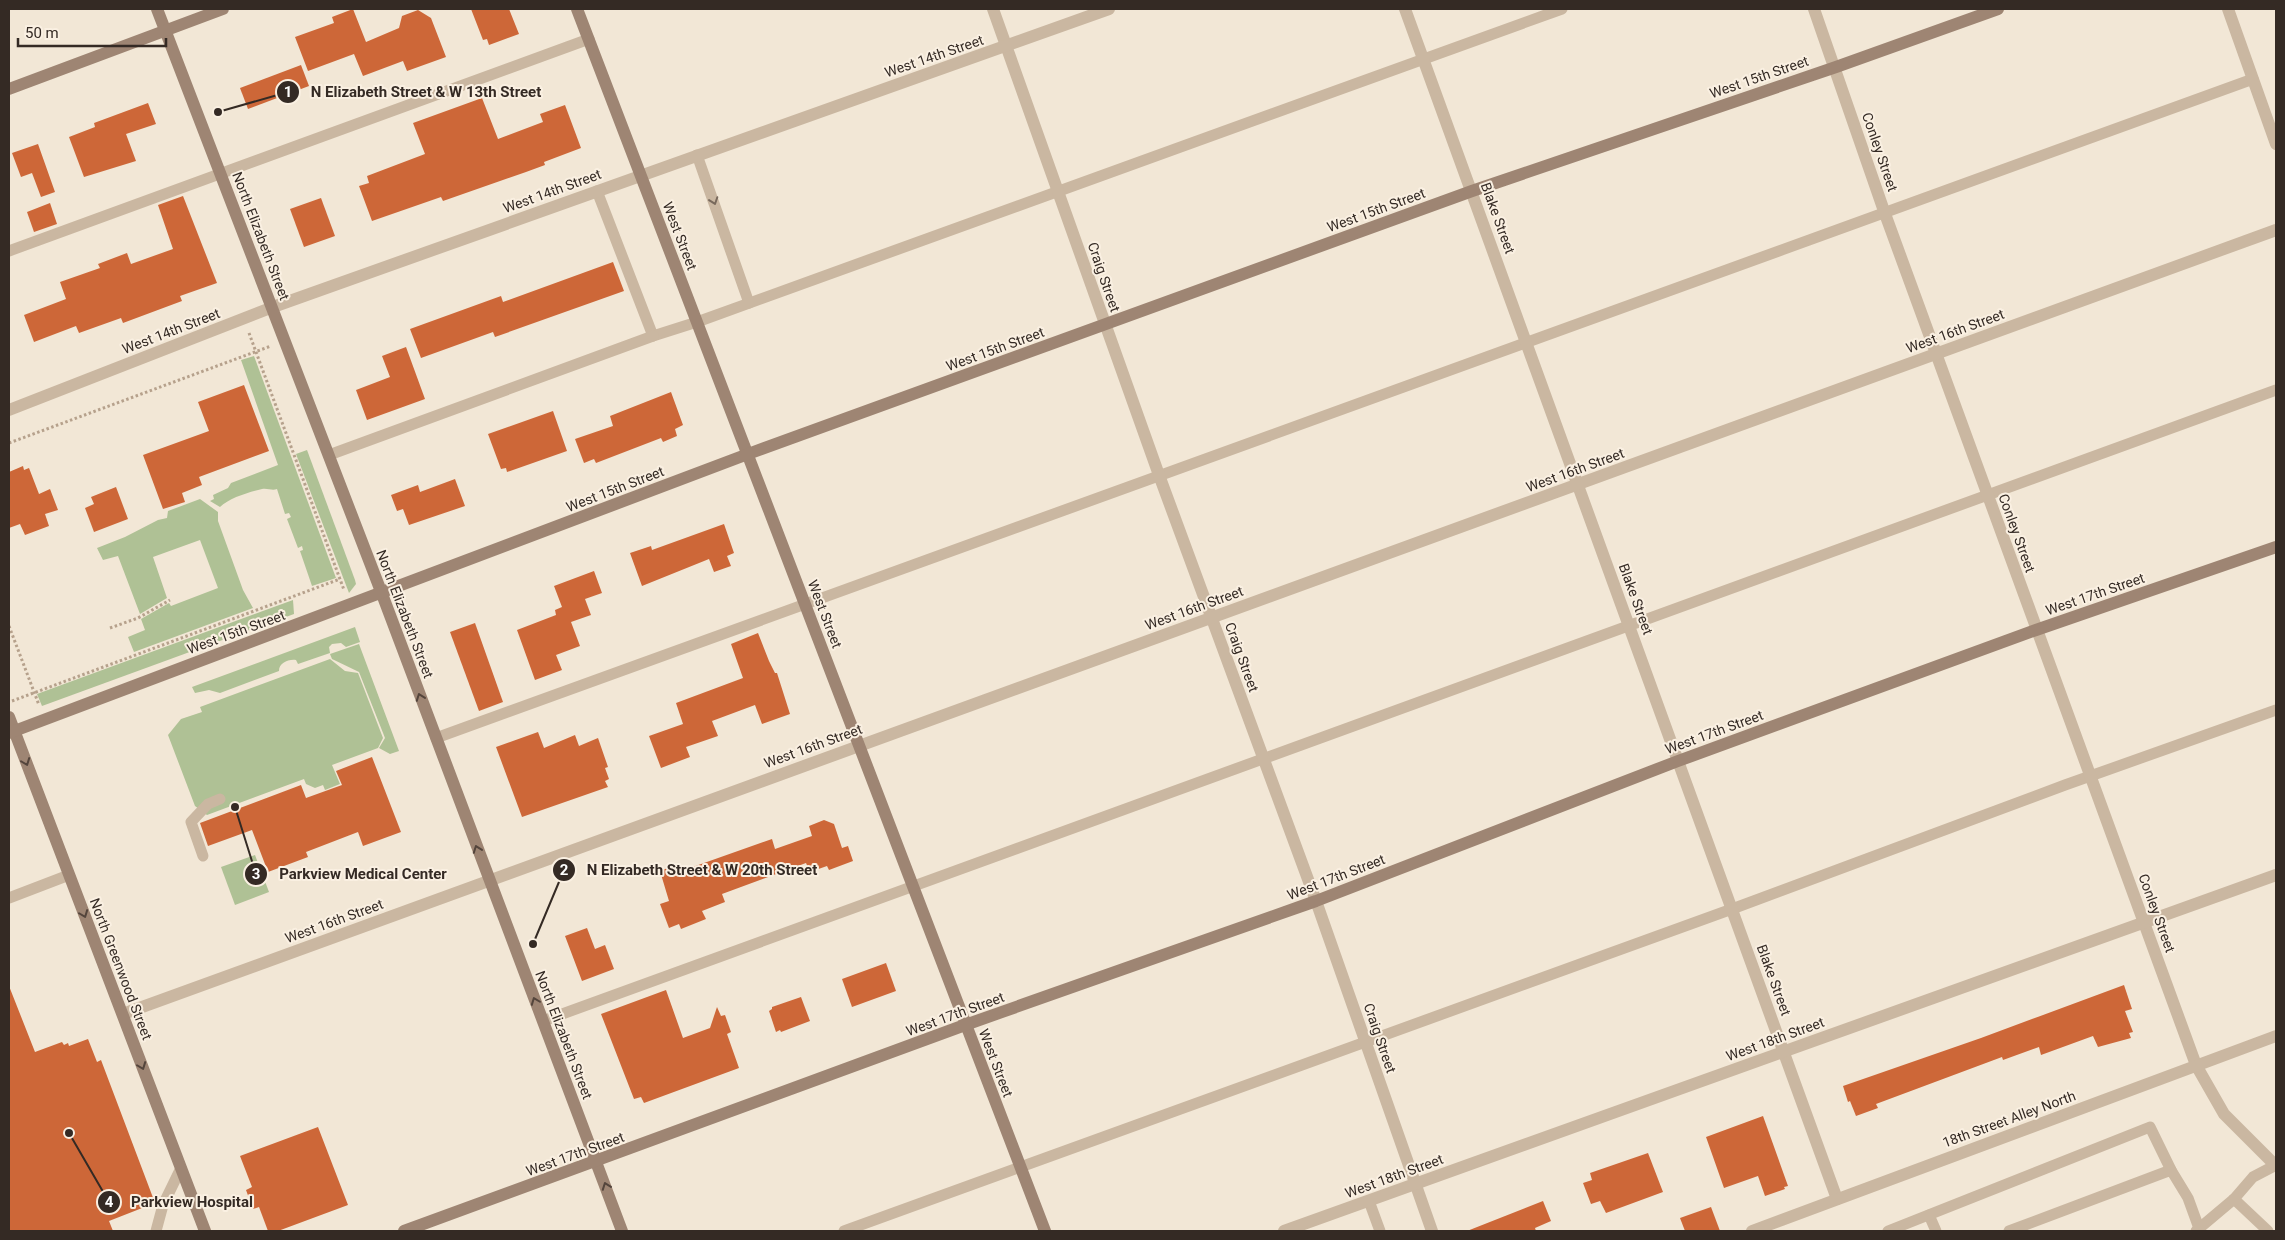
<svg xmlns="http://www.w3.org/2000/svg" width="2285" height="1240" viewBox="0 0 2285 1240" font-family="Roboto,sans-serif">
  <rect width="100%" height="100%" fill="#f2e7d6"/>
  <g fill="#afc195">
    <path d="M 254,356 L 336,578 L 312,586 L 300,551 L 303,550 L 302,546 L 298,548 L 287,519 L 291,517 L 289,513 L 285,514 L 277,489 C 272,491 268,488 262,489 C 249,492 229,498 220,507 L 210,501 L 214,499 L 213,495 L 228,488 L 231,483 L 278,465 L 241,360 Z"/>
    <polygon points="307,450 355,580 356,584 349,593 296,454"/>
    <polygon points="200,499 218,512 218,521 243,590 253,608 134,652 128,637 145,630 141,619 169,603 171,606 218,588 200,540 153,557 167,598 140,614 118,556 103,560 97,548 125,537 158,520 167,518 168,511"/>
    <polygon points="293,600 294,614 42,706 37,694"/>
    <path d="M 355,627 L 360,642 L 346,647 L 341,643 L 332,644 L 329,647 L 330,653 L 298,664 L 296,660 C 288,659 279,663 279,671 L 220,693 L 209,690 L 195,693 L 192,687 Z"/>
    <polygon points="359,644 399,751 390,754 379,748 385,738 359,672 332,659 330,654"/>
    <polygon points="330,659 345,671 358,673 383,738 378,748 332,765 340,784 325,790 323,785 315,788 306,784 304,779 207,815 195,806 168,735 181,719 202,712 200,707"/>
    <polygon points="255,855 269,892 235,905 221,867"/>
  </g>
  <g fill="#cd6738">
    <polygon points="353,9 366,42 399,28 402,16 418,10 431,18 446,57 407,71 403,61 363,76 354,54 308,71 295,37 334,23 332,17"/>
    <polygon points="471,9 509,9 519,34 489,45 487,39 483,40"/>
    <polygon points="301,65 309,86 248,109 240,88"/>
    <polygon points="482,98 498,139 543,122 540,114 565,105 581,148 544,162 545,165 526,172 443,201 441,197 372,221 359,186 369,183 367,176 425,154 413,123"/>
    <polygon points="148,103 156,124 126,134 136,161 84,177 69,137 95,127 94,123"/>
    <polygon points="38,144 55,192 41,197 32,173 21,177 12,153"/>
    <polygon points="183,196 217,283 180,296 182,301 123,323 121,318 79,333 76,326 34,342 24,315 66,299 60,282 100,268 98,264 127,253 131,264 173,249 158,205"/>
    <polygon points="321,198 335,236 304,247 290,209"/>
    <polygon points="50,203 57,224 34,232 27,212"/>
    <polygon points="613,262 624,291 495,337 493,332 421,358 410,329 501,296 503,302"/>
    <polygon points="406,347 425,399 367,420 356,390 390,377 382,356"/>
    <polygon points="244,385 269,451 199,477 202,485 182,493 185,502 163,509 143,455 209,431 198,402"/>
    <polygon points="671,392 683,425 675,429 677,436 663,442 661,438 596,463 594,459 584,463 575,439 613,426 610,416"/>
    <polygon points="553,411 567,451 507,472 506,468 501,469 488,434"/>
    <polygon points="23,466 24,470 29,468 39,494 50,489 58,510 45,514 49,526 25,535 20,524 9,528 9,472"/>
    <polygon points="455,479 465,506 409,525 403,509 397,511 391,495 418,485 420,492"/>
    <polygon points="116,487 128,519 94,532 85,508 94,504 91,497"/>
    <polygon points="724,524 734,553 727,556 731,566 714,572 709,559 642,586 630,553 651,546 652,550"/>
    <polygon points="594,571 602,593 585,599 591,615 571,622 580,646 556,655 562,670 535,680 517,630 556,615 555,610 562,607 554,586"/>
    <polygon points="475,623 503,702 479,711 450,632"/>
    <polygon points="758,633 769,661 775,673 777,673 790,714 762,724 755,705 712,721 718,736 686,747 690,757 661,768 649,736 683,724 676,703 743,678 731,644"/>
    <polygon points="538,732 544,748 575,735 579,746 598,738 608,767 605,768 609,779 605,781 608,787 522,817 496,747"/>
    <polygon points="372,757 401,832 363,846 358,832 306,852 308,857 268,872 252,830 208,846 200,823 301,785 306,798 342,785 336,771"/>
    <polygon points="824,820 834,824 842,848 848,846 853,861 829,870 827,866 810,872 806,863 722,894 725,902 702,911 706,919 681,929 679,924 669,928 660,904 669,901 660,871 675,865 678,871 687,869 772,839 775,849 812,836 809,826"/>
    <polygon points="587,928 595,949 605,945 614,969 582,981 565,936"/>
    <polygon points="886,963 896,991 852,1007 842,979"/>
    <polygon points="2124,985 2132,1009 2125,1011 2133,1032 2129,1033 2131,1038 2098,1047 2093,1036 2041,1055 2039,1047 2003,1060 2002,1057 1876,1104 1878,1108 1856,1116 1850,1101 1848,1102 1843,1086 1981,1038"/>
    <polygon points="9,986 35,1052 62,1042 64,1045 68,1043 69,1046 88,1039 97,1062 101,1060 155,1203 109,1221 113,1231 9,1231"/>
    <polygon points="666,990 683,1038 710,1028 717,1007 721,1016 725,1015 731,1032 727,1034 739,1068 644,1103 641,1097 634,1099 601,1014"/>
    <polygon points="801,997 810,1021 781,1032 780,1030 776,1032 769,1011 772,1009 772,1007"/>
    <polygon points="1763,1116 1788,1186 1784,1187 1785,1189 1765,1196 1758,1176 1724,1188 1706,1137"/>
    <polygon points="318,1127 348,1205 278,1231 268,1231 259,1207 253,1209 246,1190 252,1187 240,1156"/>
    <polygon points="1648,1153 1663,1192 1606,1213 1600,1201 1591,1204 1583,1183 1592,1180 1590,1173"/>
    <polygon points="1543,1201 1551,1221 1535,1228 1536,1231 1467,1231"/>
    <polygon points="1711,1207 1720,1231 1685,1231 1680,1218"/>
  </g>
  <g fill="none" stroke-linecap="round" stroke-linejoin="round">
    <g stroke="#b6a18c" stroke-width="3" stroke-dasharray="2.5 2.5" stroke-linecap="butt">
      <polyline points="249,333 344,590"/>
      <polyline points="9,443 271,346"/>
      <polyline points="9,626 39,705"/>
      <polyline points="110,628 138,618 170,600"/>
      <polyline points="12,701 340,579"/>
    </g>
    <g stroke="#cab7a1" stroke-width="11">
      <polyline points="697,155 749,303"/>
      <polyline points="597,191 653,336 697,322 1562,9"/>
      <polyline points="9,251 589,39"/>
      <polyline points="329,455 653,336"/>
      <polyline points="436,738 2253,79"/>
      <polyline points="203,856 191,822 208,804 220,799"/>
      <polyline points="9,898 69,875"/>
      <polyline points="543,1021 2276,390"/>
      <polyline points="2234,1199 2268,1231"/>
      <polyline points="1369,1201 1380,1231"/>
      <polyline points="1929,1215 1936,1231"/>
      <polyline points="156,1231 163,1205 181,1168"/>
      <polyline points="844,1231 1732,909 2065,785 2276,710"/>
      <polyline points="1888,1231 2150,1127 2171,1170"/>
      <polyline points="2009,1231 2171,1170 2188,1198 2200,1231"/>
      <polyline points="2196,1231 2234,1199 2253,1177 2276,1165"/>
    </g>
    <g stroke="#cab7a1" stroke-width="12">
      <polyline points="993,9 1159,475 1316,901 1432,1231"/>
      <polyline points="1405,9 1837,1199"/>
      <polyline points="1814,9 1884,211 2196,1065 2224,1114 2276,1166"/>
      <polyline points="2228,9 2276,144"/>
      <polyline points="9,410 273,307 1109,9"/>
      <polyline points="123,1014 2276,230"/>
      <polyline points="1284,1231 2276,875"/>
      <polyline points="1752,1231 2276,1036"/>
    </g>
    <g stroke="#9e8573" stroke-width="12">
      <polyline points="157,9 382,594 622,1231"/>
      <polyline points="577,9 1045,1231"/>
      <polyline points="9,89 223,9"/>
      <polyline points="9,717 205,1231"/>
      <polyline points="9,733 748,454 1472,191 1836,67 1998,9"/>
      <polyline points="404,1231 965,1025 1316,901 1678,761 2036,630 2276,547"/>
    </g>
  </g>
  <defs><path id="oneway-chevron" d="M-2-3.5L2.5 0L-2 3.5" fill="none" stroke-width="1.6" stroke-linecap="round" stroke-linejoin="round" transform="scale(1.25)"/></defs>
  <use stroke="#78695c" href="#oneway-chevron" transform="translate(714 201) rotate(71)"/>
  <g stroke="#54453c">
    <use href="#oneway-chevron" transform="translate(420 697) rotate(-110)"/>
    <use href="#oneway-chevron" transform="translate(26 762) rotate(69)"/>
    <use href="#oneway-chevron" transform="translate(477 849) rotate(-110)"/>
    <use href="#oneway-chevron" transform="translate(84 914) rotate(69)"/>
    <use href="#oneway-chevron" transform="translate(535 1001) rotate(-111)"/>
    <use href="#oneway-chevron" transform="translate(142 1066) rotate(69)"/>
    <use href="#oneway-chevron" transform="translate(606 1186) rotate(-110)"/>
  </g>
  <g text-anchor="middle" stroke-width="4" stroke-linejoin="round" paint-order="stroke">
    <g font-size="14" fill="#342a24" stroke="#faf0e2">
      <text transform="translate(934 56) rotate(-19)" y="5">West 14th Street</text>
      <text transform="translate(1759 77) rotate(-19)" y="5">West 15th Street</text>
      <text transform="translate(1880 152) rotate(71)" y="5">Conley Street</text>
      <text transform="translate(552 191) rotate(-20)" y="5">West 14th Street</text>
      <text transform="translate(1376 210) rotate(-20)" y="5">West 15th Street</text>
      <text transform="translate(1498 218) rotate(70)" y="5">Blake Street</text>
      <text transform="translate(261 236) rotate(69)" y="5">North Elizabeth Street</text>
      <text transform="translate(680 236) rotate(69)" y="5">West Street</text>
      <text transform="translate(1104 277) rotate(71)" y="5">Craig Street</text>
      <text transform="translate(171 331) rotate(-21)" y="5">West 14th Street</text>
      <text transform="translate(1955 331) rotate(-20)" y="5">West 16th Street</text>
      <text transform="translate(995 349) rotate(-20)" y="5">West 15th Street</text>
      <text transform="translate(1575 470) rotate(-20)" y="5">West 16th Street</text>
      <text transform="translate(615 489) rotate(-21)" y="5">West 15th Street</text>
      <text transform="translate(2017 533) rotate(70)" y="5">Conley Street</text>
      <text transform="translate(2095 594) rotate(-19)" y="5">West 17th Street</text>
      <text transform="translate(1636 599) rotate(70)" y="5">Blake Street</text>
      <text transform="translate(1194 608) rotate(-20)" y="5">West 16th Street</text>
      <text transform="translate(405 614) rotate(69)" y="5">North Elizabeth Street</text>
      <text transform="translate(825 614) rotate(69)" y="5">West Street</text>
      <text transform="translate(236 632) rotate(-20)" y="5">West 15th Street</text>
      <text transform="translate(1242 657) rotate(70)" y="5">Craig Street</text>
      <text transform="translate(1714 732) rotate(-20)" y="5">West 17th Street</text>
      <text transform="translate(813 746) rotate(-20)" y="5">West 16th Street</text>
      <text transform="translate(1336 877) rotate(-21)" y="5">West 17th Street</text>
      <text transform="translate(2157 913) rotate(70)" y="5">Conley Street</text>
      <text transform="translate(334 921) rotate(-20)" y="5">West 16th Street</text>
      <text transform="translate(121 969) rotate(69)" y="5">North Greenwood Street</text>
      <text transform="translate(1774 980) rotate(70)" y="5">Blake Street</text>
      <text transform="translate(955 1014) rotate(-20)" y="5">West 17th Street</text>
      <text transform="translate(564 1035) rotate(69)" y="5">North Elizabeth Street</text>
      <text transform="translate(1380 1038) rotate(71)" y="5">Craig Street</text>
      <text transform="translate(1775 1039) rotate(-20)" y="5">West 18th Street</text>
      <text transform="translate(996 1063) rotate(69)" y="5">West Street</text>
      <text transform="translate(2009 1119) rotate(-20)" y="5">18th Street Alley North</text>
      <text transform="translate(575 1154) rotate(-20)" y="5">West 17th Street</text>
      <text transform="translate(1394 1176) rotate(-20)" y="5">West 18th Street</text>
    </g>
  </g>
  <path fill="none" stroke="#342a24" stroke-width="2" d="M218 112L288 92M533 944L564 870M235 807L256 874M69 1133L109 1202"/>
  <g fill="#342a24" stroke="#faf0e2" stroke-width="2">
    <circle cx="218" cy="112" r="5"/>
    <circle cx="533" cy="944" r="5"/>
    <circle cx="235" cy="807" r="5"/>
    <circle cx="69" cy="1133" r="5"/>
    <circle cx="288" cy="92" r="12"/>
    <circle cx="564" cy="870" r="12"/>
    <circle cx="256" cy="874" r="12"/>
    <circle cx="109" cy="1202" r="12"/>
  </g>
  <g font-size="15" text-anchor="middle" font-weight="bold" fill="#fff">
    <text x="288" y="97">1</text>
    <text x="564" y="875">2</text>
    <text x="256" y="879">3</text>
    <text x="109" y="1207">4</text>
  </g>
  <g font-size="15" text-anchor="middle" font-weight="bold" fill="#342a24" stroke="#faf0e2" stroke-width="4" stroke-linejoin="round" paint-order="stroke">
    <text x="426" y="97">N Elizabeth Street &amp; W 13th Street</text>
    <text x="702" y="875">N Elizabeth Street &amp; W 20th Street</text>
    <text x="363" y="879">Parkview Medical Center</text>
    <text x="192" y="1207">Parkview Hospital</text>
  </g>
  <rect width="2285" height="1240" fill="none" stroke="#342a24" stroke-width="20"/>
  <path d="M18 38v8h148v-8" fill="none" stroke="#342a24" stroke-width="2.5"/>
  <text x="25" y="38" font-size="15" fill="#342a24" stroke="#faf0e2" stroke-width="4" paint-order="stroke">50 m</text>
</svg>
